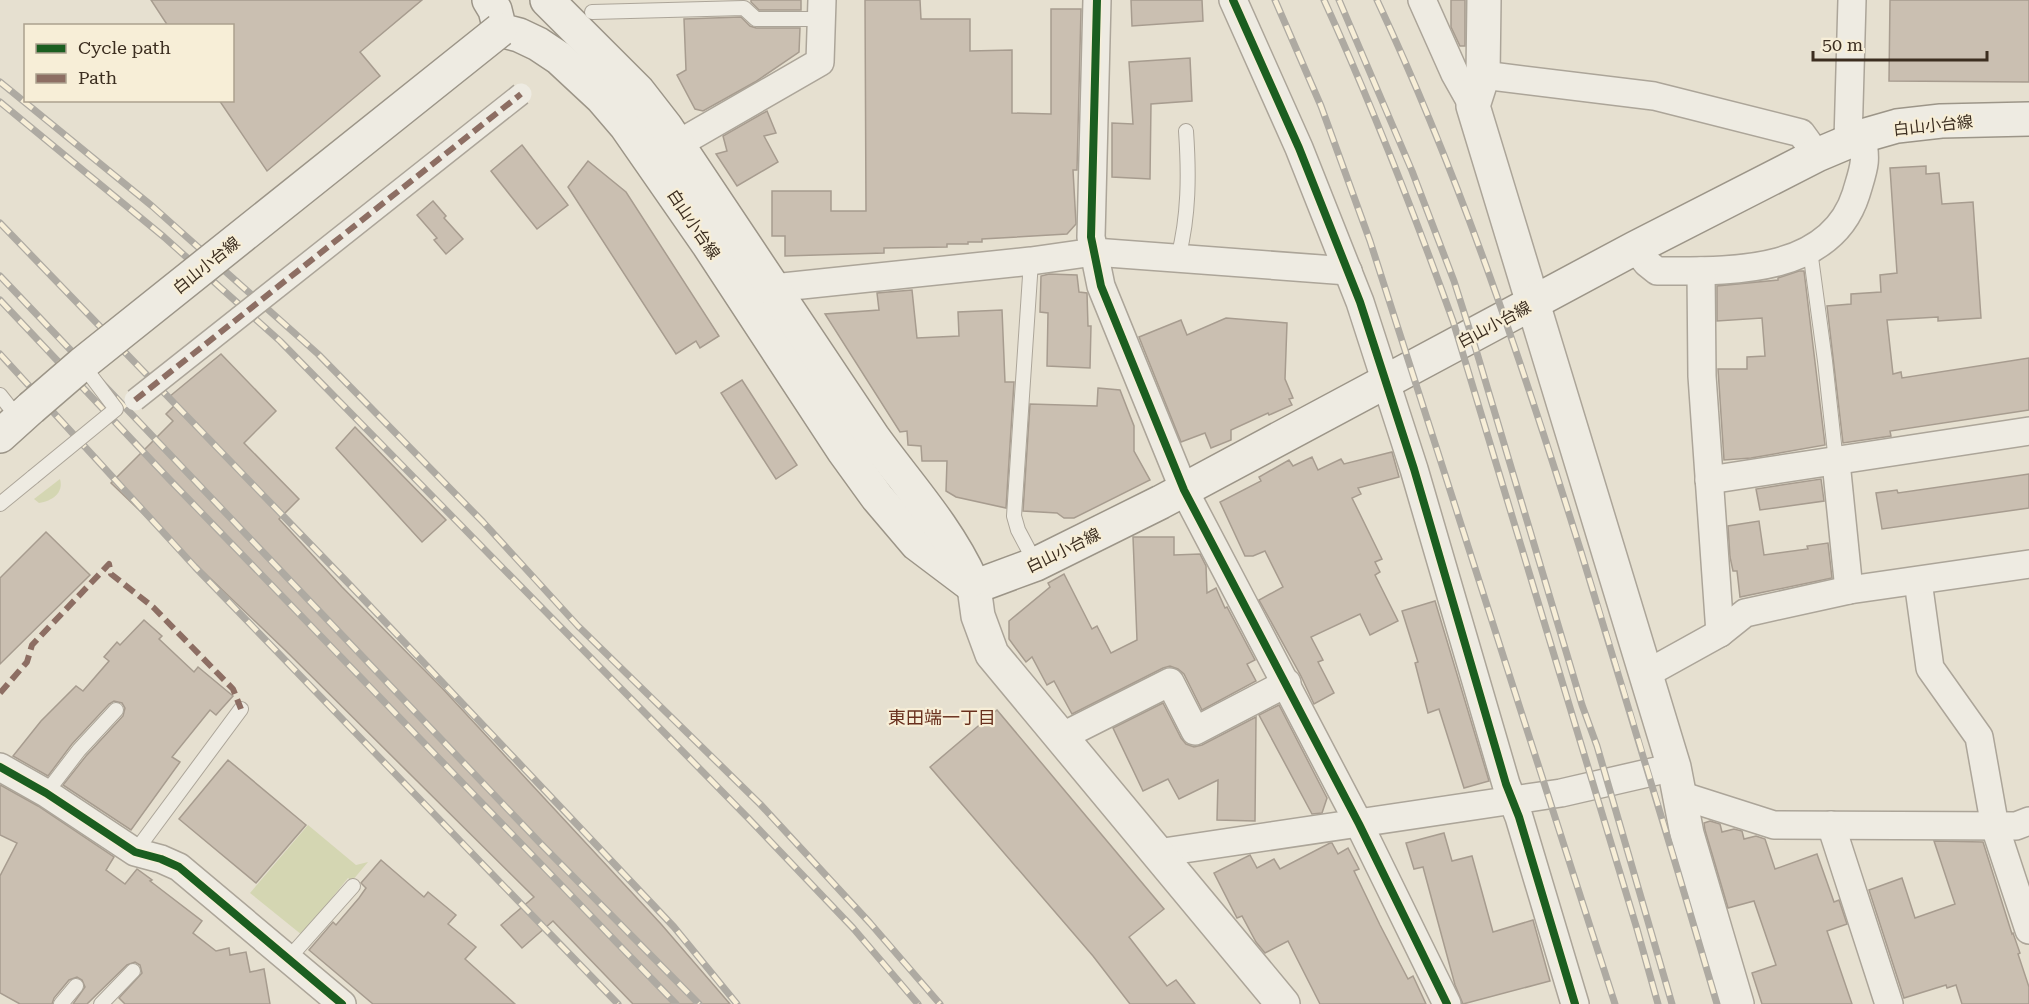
<svg xmlns="http://www.w3.org/2000/svg" width="2029" height="1004" viewBox="0 0 2029 1004" font-family="'Roboto Serif','Noto Sans JP',serif">
  <rect width="100%" height="100%" fill="#e6e0d0"/>
  <g fill="#d4d6b2">
    <path d="M 60,479 C 64,493 52,501 39,503 L 34,499 Z"/>
    <polygon points="308,825 356,865 368,862 352,881 348,878 302,935 250,893"/>
  </g>
  <g fill="#cabfb1" stroke="#a79c8f" stroke-width="1.5">
    <polygon points="151,0 422,0 360,52 380,76 267,171 219,100 232,100 232,26 168,26"/>
    <polygon points="751,0 801,0 801,10 759,10 751,2"/>
    <polygon points="865,0 920,0 921,19 970,19 970,51 1012,50 1012,113 1051,114 1051,9 1081,9 1077,170 1073,170 1076,224 1067,234 982,239 982,242 968,242 968,244 947,244 947,247 884,248 884,253 785,256 785,236 772,236 772,191 831,191 831,211 866,211"/>
    <polygon points="1131,0 1202,0 1203,21 1132,26"/>
    <polygon points="1451,0 1465,0 1465,46 1460,46 1451,27"/>
    <polygon points="1890,0 2029,0 2029,82 1889,81"/>
    <polygon points="741,17 750,26 756,28 800,28 799,52 755,82 703,111 695,109 677,75 686,70 684,19"/>
    <polygon points="1190,58 1192,101 1151,104 1150,179 1112,177 1112,123 1133,124 1129,62"/>
    <polygon points="767,111 776,133 764,136 778,162 737,186 716,154 727,151 723,136"/>
    <polygon points="522,145 568,205 537,229 491,171"/>
    <polygon points="588,161 626,192 719,336 700,348 696,341 676,354 568,187"/>
    <polygon points="1926,166 1926,174 1939,173 1942,204 1973,202 1981,318 1938,321 1938,317 1887,320 1893,374 1901,372 1902,378 2029,358 2029,410 1890,431 1891,436 1843,443 1827,306 1851,304 1851,294 1881,292 1880,275 1897,273 1890,168"/>
    <polygon points="433,201 446,216 444,218 463,239 446,254 434,240 437,238 417,215"/>
    <polygon points="1799,271 1804,271 1825,445 1751,458 1724,460 1718,369 1747,369 1747,357 1765,356 1762,318 1717,321 1717,286 1778,280 1778,278"/>
    <polygon points="1049,274 1077,275 1079,292 1087,293 1088,326 1091,326 1090,368 1047,366 1048,313 1040,312 1041,276"/>
    <polygon points="912,290 917,338 959,336 958,312 1002,310 1005,382 1014,382 1006,508 956,497 946,491 947,461 922,461 921,446 908,445 907,431 900,432 825,314 879,310 877,293"/>
    <polygon points="1226,318 1287,323 1285,379 1293,398 1289,399 1292,405 1269,415 1268,413 1231,430 1231,440 1211,448 1205,433 1181,442 1139,337 1181,320 1187,335"/>
    <polygon points="221,354 276,411 244,443 299,499 279,519 342,587 442,688 661,924 730,1004 633,1004 553,921 522,948 501,925 534,897 285,650 111,483 173,421 166,414 176,404 169,397"/>
    <polygon points="742,380 797,465 776,479 721,393"/>
    <polygon points="1098,388 1120,390 1134,426 1134,451 1150,480 1074,518 1064,518 1057,513 1023,511 1030,404 1097,406"/>
    <polygon points="355,427 446,520 422,542 336,448"/>
    <polygon points="1392,452 1399,477 1358,488 1361,494 1352,498 1382,559 1375,562 1380,572 1375,575 1398,621 1370,635 1360,614 1311,637 1323,660 1318,662 1334,693 1314,704 1301,676 1259,600 1283,587 1265,551 1253,556 1245,556 1220,502 1261,481 1259,477 1289,460 1293,466 1312,457 1318,470 1341,459 1344,464"/>
    <polygon points="2029,474 2029,508 1882,529 1876,493 1897,490 1898,493"/>
    <polygon points="1821,479 1824,501 1760,510 1756,489"/>
    <polygon points="1759,521 1764,555 1808,549 1807,546 1828,543 1832,578 1740,597 1737,571 1733,571 1730,557 1728,526"/>
    <polygon points="46,532 90,575 0,664 0,578"/>
    <polygon points="1133,537 1174,537 1174,555 1200,554 1206,566 1207,593 1216,588 1225,608 1227,607 1255,660 1247,664 1256,681 1202,710 1184,674 1178,669 1170,666 1163,668 1072,714 1054,681 1047,685 1032,657 1026,662 1009,639 1009,621 1050,587 1048,583 1064,574 1092,629 1097,626 1111,653 1137,640"/>
    <polygon points="1435,601 1489,781 1464,788 1439,709 1428,713 1415,663 1418,662 1402,611"/>
    <polygon points="144,620 162,636 159,639 194,672 198,667 233,696 216,715 210,710 172,757 180,762 131,830 63,785 86,756 123,716 125,708 122,703 114,701 109,704 72,744 48,776 13,756 41,721 76,686 83,691 109,661 104,657 117,642 120,645"/>
    <polygon points="1163,703 1181,738 1186,744 1194,747 1202,745 1256,717 1255,821 1217,820 1218,780 1179,799 1168,779 1143,791 1113,728"/>
    <polygon points="1279,705 1327,798 1322,813 1312,814 1259,715"/>
    <polygon points="997,710 1164,909 1129,937 1167,986 1176,980 1195,1004 1130,1004 1093,956 930,767"/>
    <polygon points="228,760 306,825 256,883 179,819"/>
    <polygon points="0,785 38,806 114,857 106,870 125,884 137,869 152,880 150,881 202,921 193,933 216,951 229,948 230,955 246,952 250,972 264,969 270,1004 125,1004 119,998 142,973 140,965 135,962 127,965 87,1004 73,1004 85,987 82,980 77,977 69,980 54,998 52,1004 20,1004 0,993 0,876 17,843 0,835"/>
    <polygon points="1710,821 1720,824 1722,832 1734,829 1742,831 1744,839 1756,836 1765,839 1775,869 1817,854 1834,902 1839,900 1847,924 1827,931 1852,1004 1762,1004 1752,973 1776,965 1754,901 1728,908 1705,830 1704,823"/>
    <polygon points="1444,833 1452,861 1472,856 1493,932 1533,920 1550,981 1463,1004 1455,985 1423,867 1414,869 1406,843"/>
    <polygon points="1934,841 1983,842 2012,934 2013,933 2020,953 2018,954 2029,987 2029,1004 1962,1004 1956,985 1947,988 1946,985 1904,998 1869,890 1902,878 1915,918 1955,904"/>
    <polygon points="1330,843 1332,843 1338,854 1348,848 1359,869 1354,871 1380,925 1408,979 1413,976 1426,1004 1320,1004 1288,941 1265,953 1256,942 1242,916 1237,918 1214,873 1250,855 1257,868 1274,859 1280,869"/>
    <polygon points="381,860 424,897 428,892 456,915 448,924 476,947 465,959 515,1004 373,1004 309,950 333,922 336,925 359,898 366,888 361,883"/>
  </g>
  <g fill="none" stroke-linecap="round" stroke-linejoin="round">
    <defs>
      <g id="service">
        <polyline points="592,12 744,8 756,19 822,19"/>
        <polyline points="1810,250 1825,361 1836,462"/>
        <path d="M 1178,258 C 1189,216 1189,174 1186,131"/>
        <polyline points="1031,261 1014,516 1018,530 1036,564"/>
        <polyline points="0,395 19,419"/>
        <polyline points="0,504 33,477"/>
        <polyline points="46,793 79,750 116,710"/>
        <polyline points="135,852 241,709"/>
        <polyline points="288,959 353,886"/>
        <polyline points="61,1004 76,986"/>
        <polyline points="101,1004 133,971"/>
      </g>
      <g id="minor">
        <polyline points="1097,0 1091,237 1101,286 1184,490 1359,824 1447,1004"/>
        <polyline points="1233,0 1299,148 1360,302 1414,469 1506,784 1519,817 1575,1004"/>
        <polyline points="1422,0 1455,74 1473,106"/>
        <polyline points="1483,75 1654,96 1801,133 1817,155"/>
        <polyline points="1848,141 1852,0"/>
        <polyline points="678,144 820,62 822,0"/>
        <path d="M 1635,248 L 1647,263 L 1657,271 C 1726,271 1830,276 1856,194 C 1864,167 1867,163 1862,136"/>
        <polyline points="1701,271 1702,376 1720,633"/>
        <polyline points="773,288 1031,261 1094,252 1348,271"/>
        <polyline points="1836,462 1849,590"/>
        <polyline points="1709,480 2029,431"/>
        <polyline points="1918,581 1930,668 1979,737 1995,827 2029,930"/>
        <polyline points="1646,674 1720,633 1745,613 1849,590 2029,564"/>
        <polyline points="1061,737 1170,682 1195,731 1287,683"/>
        <polyline points="0,767 46,793 135,852 161,859 179,867 342,1004"/>
        <polyline points="1680,795 1774,825 2016,826 2029,821"/>
        <polyline points="1831,825 1889,1004"/>
        <polyline points="1157,853 1561,793 1674,767"/>
      </g>
      <g id="tertiary">
        <polyline points="1484,0 1483,75 1473,106 1674,767 1687,834 1737,1004"/>
        <polyline points="974,587 978,616 992,654 1283,1004"/>
      </g>
      <g id="secondary">
        <polyline points="489,0 495,10 500,30 519,35 538,44 559,58 602,98 626,126 708,244 843,450 877,497 917,544 974,587 1036,564 1161,502 1635,248 1817,155 1862,136 1897,126 1941,121 2029,119"/>
        <path d="M 547,0 L 638,91 L 666,127 L 873,437 C 907,484 947,527 971,580"/>
        <polyline points="0,436 31,408"/>
      </g>
    </defs>
    <use href="#service" stroke="#aca599" stroke-width="16"/>
    <use href="#minor" stroke="#aca599" stroke-width="30"/>
    <use href="#tertiary" stroke="#aca599" stroke-width="36"/>
    <use href="#secondary" stroke="#9c9588" stroke-width="36"/>
    <use href="#service" stroke="#eeebe2" stroke-width="14"/>
    <use href="#minor" stroke="#eeebe2" stroke-width="27"/>
    <use href="#tertiary" stroke="#eeebe2" stroke-width="33"/>
    <use href="#secondary" stroke="#eeebe2" stroke-width="33"/>
    <defs>
      <g id="rail">
        <polyline points="1275,0 1321,106 1370,241 1615,1004"/>
        <path d="M 1324,0 C 1372,105 1414,213 1453,321 L 1637,929 L 1658,1004"/>
        <polyline points="1339,0 1412,171 1454,281 1477,353 1582,705 1597,746 1672,1004"/>
        <path d="M 1377,0 C 1461,179 1523,366 1582,555 C 1628,704 1673,854 1717,1004"/>
        <polyline points="0,82 152,206 318,354 483,522 578,626 760,804 870,923 940,1004"/>
        <polyline points="0,102 164,237 280,341 750,820 853,928 918,1004"/>
        <polyline points="0,223 350,585 518,762 674,927 737,1004"/>
        <polyline points="0,276 541,844 699,1004"/>
        <polyline points="0,300 169,479 676,1004"/>
        <polyline points="0,354 195,567 618,1004"/>
      </g>
    </defs>
    <use href="#rail" stroke="#aeaaa2" stroke-width="7"/>
    <use href="#rail" stroke="#f7eed7" stroke-width="4.5" stroke-dasharray="14" stroke-linecap="butt"/>
    <defs>
      <polyline id="service-bridge" points="33,477 116,409 82,364"/>
      <polyline id="pedestrian-bridge" points="135,400 521,94"/>
      <polyline id="secondary-bridge" points="31,408 82,364 500,30"/>
    </defs>
    <use href="#service-bridge" stroke="#aca599" stroke-width="16" stroke-linecap="butt"/>
    <use href="#pedestrian-bridge" stroke="#aca599" stroke-width="24" stroke-linecap="butt"/>
    <use href="#secondary-bridge" stroke="#9c9588" stroke-width="36" stroke-linecap="butt"/>
    <use href="#service-bridge" stroke="#eeebe2" stroke-width="14"/>
    <use href="#pedestrian-bridge" stroke="#eeebe2" stroke-width="21"/>
    <use href="#secondary-bridge" stroke="#eeebe2" stroke-width="33"/>
    <g stroke="#8d6e63" stroke-width="6" stroke-dasharray="12 6" stroke-linecap="butt">
      <polyline points="135,400 521,94"/>
      <polyline points="0,693 27,662 32,645 109,564 111,574 153,607 233,689 241,709"/>
    </g>
    <defs>
      <g id="cycleway">
        <polyline points="1097,0 1091,237 1101,286 1184,490 1359,824 1447,1004"/>
        <polyline points="1233,0 1299,148 1360,302 1414,469 1506,784 1519,817 1575,1004"/>
        <polyline points="0,767 46,793 135,852 161,859 179,867 342,1004"/>
      </g>
    </defs>
    <use href="#cycleway" stroke="#f7eed7" stroke-width="11"/>
    <use href="#cycleway" stroke="#1b5e20" stroke-width="8"/>
  </g>
  <g text-anchor="middle" stroke-width="4.5" stroke-linejoin="round" paint-order="stroke">
    <g font-size="16" fill="#3c2e20" stroke="#f7eed7">
      <text transform="translate(1933 125) rotate(-6)" y="6">白山小台線</text>
      <text transform="translate(694 224) rotate(56)" y="6">白山小台線</text>
      <text transform="translate(206 265) rotate(-39)" y="6">白山小台線</text>
      <text transform="translate(1494 324) rotate(-28)" y="6">白山小台線</text>
      <text transform="translate(1063 550) rotate(-26)" y="6">白山小台線</text>
    </g>
    <g font-size="18" fill="#69301e" stroke="#f7eed7">
      <text x="942" y="724">東田端一丁目</text>
    </g>
  </g>
  <rect x="24" y="24" width="210" height="78" fill="#f7eed7" stroke="#aca18e" stroke-width="1.5"/>
  <rect x="36" y="44" width="30" height="9" fill="#1b5e20" stroke="#aca18e" stroke-width="1.5"/>
  <text x="78" y="54" font-size="18" fill="#3c2e20">Cycle path</text>
  <rect x="36" y="74" width="30" height="9" fill="#8d6e63" stroke="#aca18e" stroke-width="1.5"/>
  <text x="78" y="84" font-size="18" fill="#3c2e20">Path</text>
  <path d="M1813 51v9h174v-9" fill="none" stroke="#3c2e20" stroke-width="3"/>
  <text x="1822" y="51" font-size="18" fill="#3c2e20" stroke="#f7eed7" stroke-width="4.5" paint-order="stroke">50 m</text>
</svg>
